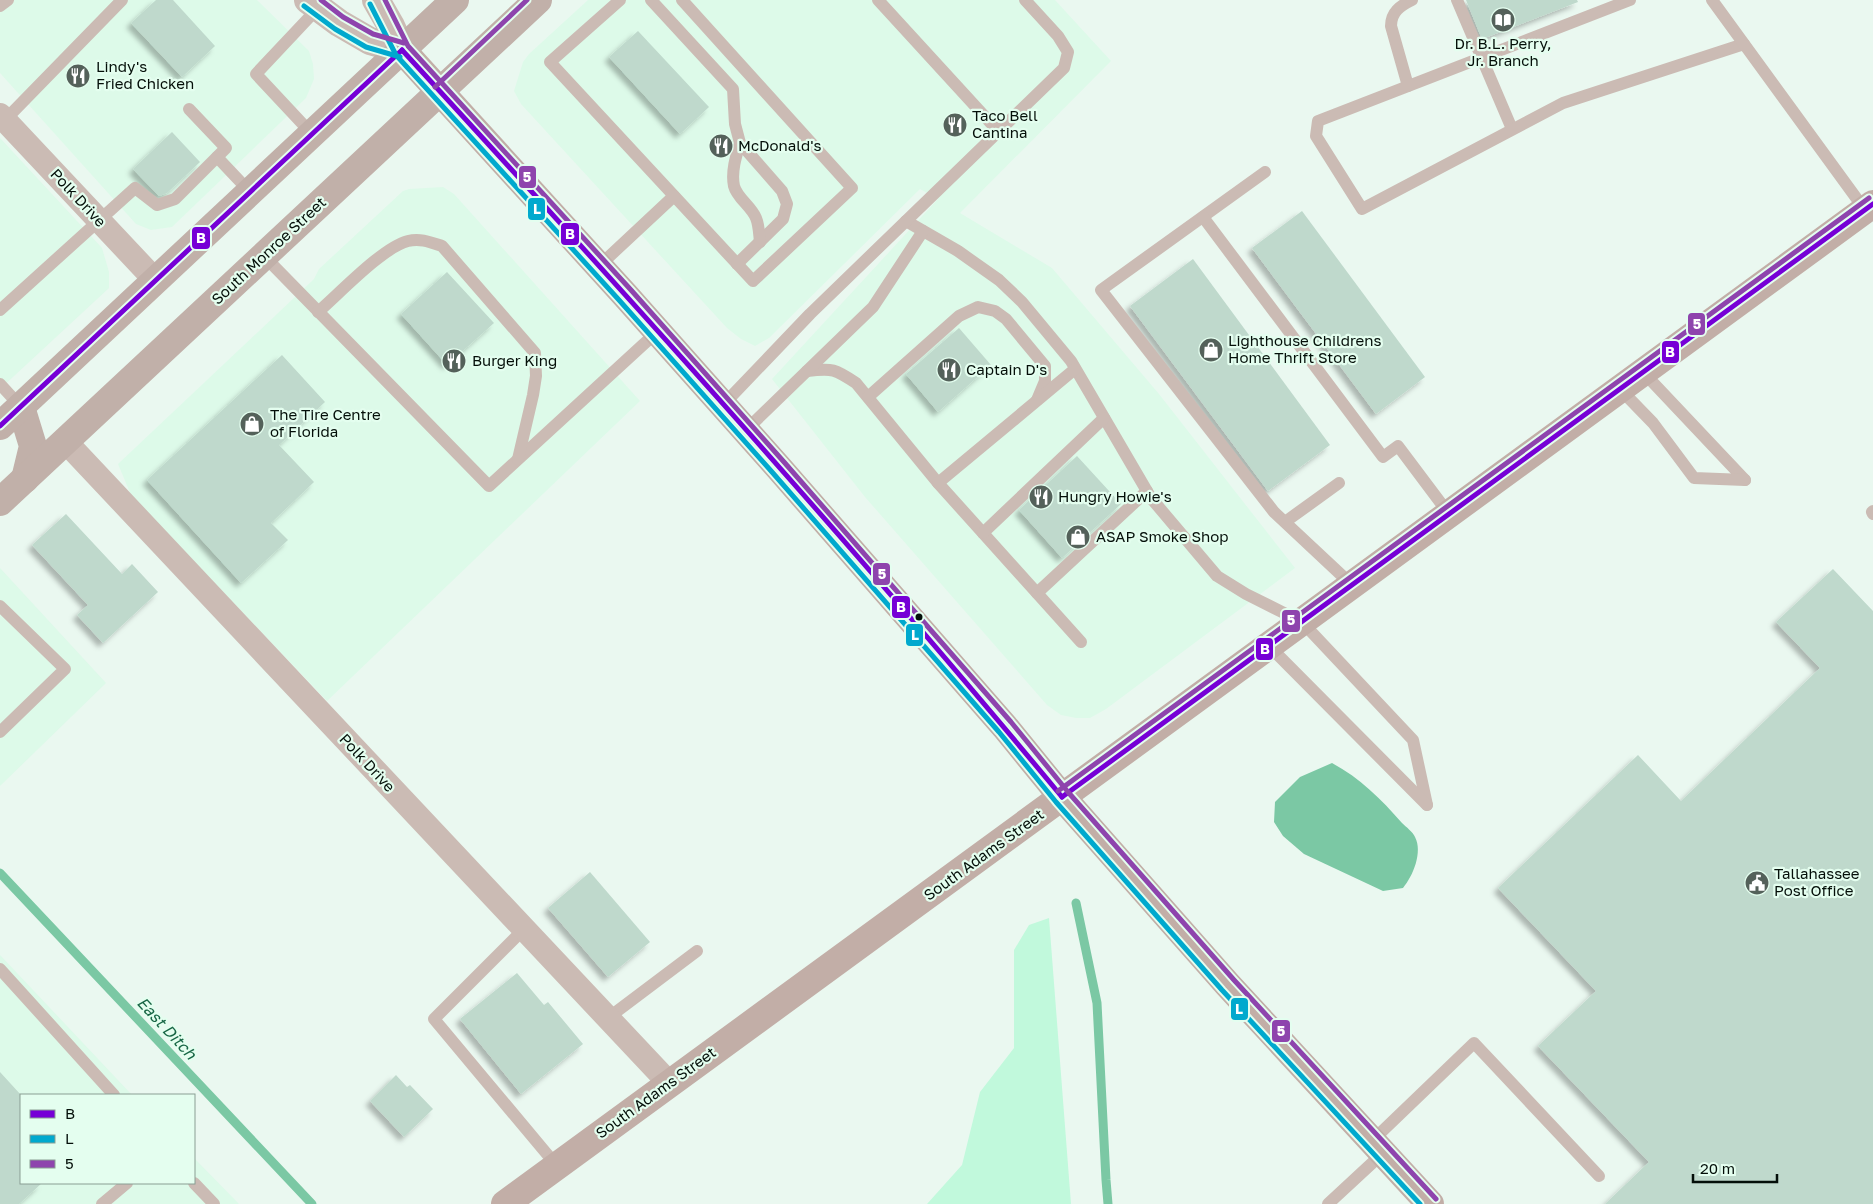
<svg xmlns="http://www.w3.org/2000/svg" width="1873" height="1204" viewBox="0 0 1873 1204" font-family="'Golos Text',sans-serif">
  <defs>
    <filter id="shadow"><feDropShadow dx="-4.5" dy="4.5" stdDeviation="2.5" flood-color="#0004"/></filter>
  </defs>
  <rect width="100%" height="100%" fill="#eaf8f0"/>
  <g fill="#ddfae9">
    <polygon points="0,0 257,0 309,51 313,64 314,79 306,98 172,227 151,230 136,224 0,73"/>
    <polygon points="588,0 1055,0 1111,61 960,213 1052,268 1159,394 1295,568 1106,709 1090,718 1076,718 1061,715 1047,705 865,497 772,379 938,199 920,189 769,338 755,346 741,339 727,328 521,104 514,91 523,62 529,54"/>
    <polygon points="0,138 102,248 109,272 109,288 0,389"/>
    <polygon points="443,187 454,194 640,401 327,701 131,495 118,464 314,279 319,269 403,191 409,189"/>
    <polygon points="0,568 106,683 0,786"/>
    <polygon points="0,955 132,1095 21,1095 21,1183 194,1183 194,1158 239,1204 0,1204"/>
  </g>
  <polygon fill="#c1f9dc" points="1049,918 1071,1204 927,1204 962,1165 980,1092 1014,1048 1014,950 1029,925"/>
  <path fill="#7bc8a4" d="M 1332,763 C 1360,778 1381,799 1402,823 C 1406,827 1413,832 1415,837 C 1423,852 1413,876 1403,888 L 1383,891 L 1304,854 L 1283,836 L 1274,822 L 1275,802 L 1300,777 Z"/>
  <g fill="none" stroke-linecap="round" stroke-linejoin="round">
    <g stroke="#7bc8a4" stroke-width="9">
      <polyline points="0,873 312,1204"/>
      <polyline points="1076,903 1097,1003 1106,1180 1108,1204"/>
    </g>
  </g>
  <g fill="#bfd9cc" filter="url(#shadow)">
    <polygon points="156,0 173,0 215,46 182,77 131,23"/>
    <polygon points="1466,0 1577,0 1578,2 1482,39"/>
    <polygon points="638,31 709,107 680,134 609,57"/>
    <polygon points="172,132 200,162 167,193 159,196 133,169"/>
    <polygon points="1302,211 1425,377 1376,414 1252,248"/>
    <polygon points="1193,259 1330,445 1268,491 1130,306"/>
    <polygon points="447,272 494,323 447,365 401,314"/>
    <polygon points="959,328 991,365 938,412 906,374"/>
    <polygon points="282,355 325,402 279,445 314,482 271,523 288,540 241,583 147,480"/>
    <polygon points="1077,456 1121,504 1062,558 1019,510"/>
    <polygon points="66,514 122,574 132,564 158,592 103,643 77,615 88,605 32,545"/>
    <polygon points="1833,569 1873,611 1873,1204 1605,1204 1649,1162 1538,1046 1596,991 1498,888 1638,755 1681,801 1820,668 1776,622"/>
    <polygon points="590,872 650,942 608,977 548,908"/>
    <polygon points="517,973 544,1005 548,1002 583,1044 521,1094 460,1019"/>
    <polygon points="0,1072 21,1095 21,1183 42,1183 19,1204 0,1204"/>
    <polygon points="396,1075 407,1087 410,1085 433,1109 404,1137 370,1101"/>
  </g>
  <g fill="none" stroke-linecap="round" stroke-linejoin="round">
    <g stroke="#cbbbb4" stroke-width="12">
      <polyline points="620,0 550,62 753,281 852,188 682,0"/>
      <polyline points="651,0 733,89 735,124 740,143 782,191 787,204 783,219 737,264"/>
      <polyline points="878,0 998,131"/>
      <polyline points="1457,0 1512,129"/>
      <polyline points="1630,0 1318,121 1316,136 1362,209 1563,103 1744,44"/>
      <polyline points="1712,0 1865,210"/>
      <polyline points="0,6 8,0"/>
      <path d="M 1408,86 L 1391,26 C 1391,12 1400,6 1412,0"/>
      <polyline points="5,120 122,0"/>
      <polyline points="312,134 256,74 318,8"/>
      <path d="M 740,143 C 736,156 731,172 734,186 C 737,198 751,206 756,218 C 759,225 759,234 760,242"/>
      <polyline points="217,157 250,192"/>
      <polyline points="1265,172 1101,290 1274,512 1352,585"/>
      <polyline points="1203,217 1383,457 1398,446 1449,514"/>
      <polyline points="906,221 958,251 999,280 1022,302 1071,361 1151,498 1217,576 1246,594 1302,622 1413,740 1427,805"/>
      <polyline points="264,256 489,486 658,331"/>
      <polyline points="599,266 674,196"/>
      <polyline points="0,310 135,188 157,205 175,199 226,148 189,109"/>
      <path d="M 318,312 C 339,294 383,247 408,241 C 420,238 430,242 442,246 L 535,353 L 536,376 L 533,395 L 518,459"/>
      <path d="M 807,371 C 833,368 835,369 856,383 L 938,483 L 1081,642"/>
      <polyline points="1643,372 1745,480"/>
      <polyline points="0,384 21,407"/>
      <polyline points="1620,389 1653,423 1694,478 1745,480"/>
      <polyline points="868,397 959,316 978,307 995,311 1006,319 1045,366 1045,381 1037,400"/>
      <polyline points="723,405 810,314 1064,68 1068,52 1058,36 1025,0"/>
      <polyline points="746,430 873,307 923,231"/>
      <polyline points="938,483 1075,369"/>
      <polyline points="1873,511 1872,512 1873,514"/>
      <polyline points="1285,522 1339,483"/>
      <polyline points="983,533 1104,418"/>
      <polyline points="1037,593 1147,491"/>
      <polyline points="0,606 65,669 0,732"/>
      <polyline points="1269,646 1427,805"/>
      <polyline points="524,929 434,1019 557,1166"/>
      <polyline points="0,969 114,1095"/>
      <polyline points="608,1018 697,951"/>
      <polyline points="1372,1141 1474,1043 1599,1176"/>
      <polyline points="194,1183 214,1204"/>
      <polyline points="102,1204 127,1183"/>
      <polyline points="1328,1204 1383,1153"/>
    </g>
    <g stroke="#cbbbb4" stroke-width="24">
      <polyline points="0,115 156,281"/>
      <polyline points="65,441 670,1084"/>
    </g>
    <g stroke="#cbbbb4" stroke-width="28">
      <polyline points="308,0 339,23 370,41 402,50"/>
      <polyline points="376,0 391,26 402,50"/>
    </g>
    <g stroke="#c2aea7" stroke-width="28">
      <polyline points="402,50 625,295 778,467 1005,727 1062,797 1228,985 1430,1204"/>
      <polyline points="505,1204 1873,204"/>
    </g>
    <g stroke="#c1b0a9" stroke-width="28">
      <polyline points="21,407 33,446 25,479"/>
      <polyline points="0,426 455,0"/>
      <polyline points="0,502 538,0"/>
    </g>
    <defs>
      <g id="bus-1">
        <path d="M 402,50 C 627,295 850,541 1062,797"/>
        <polyline points="0,426 402,50"/>
        <polyline points="1062,797 1873,204"/>
      </g>
      <g id="bus-2">
        <polyline points="370,4 396,55 619,300 772,472 999,732 1056,802 1222,990 1420,1204"/>
        <polyline points="304,6 335,29 366,47 400,57"/>
      </g>
      <g id="bus-3">
        <polyline points="321,0 343,17 373,34 404,43"/>
        <polyline points="385,0 408,46 631,290 784,462 1011,722 1068,792 1234,980 1436,1199"/>
        <polyline points="435,87 527,0"/>
        <polyline points="1058,791 1869,198"/>
      </g>
    </defs>
    <use href="#bus-1" stroke="#e4feef" stroke-width="9"/>
    <use href="#bus-2" stroke="#e4feef" stroke-width="9"/>
    <use href="#bus-3" stroke="#e4feef" stroke-width="9"/>
    <use href="#bus-1" stroke="#7600d6" stroke-width="5"/>
    <use href="#bus-2" stroke="#00a9ce" stroke-width="5"/>
    <use href="#bus-3" stroke="#8e44ad" stroke-width="5"/>
  </g>
  <defs>
    <symbol id="library-disc" viewBox="-11 -11 22 22"><circle r="9.5" fill="#54615a" stroke="#e4feef"/><path d="M-6-4Q-3-5.5-.7-3.5V5Q-3 3-6 4ZM6-4Q3-5.5 .7-3.5V5Q3 3 6 4Z" fill="#fff"/></symbol>
    <symbol id="restaurant-disc" viewBox="-11 -11 22 22"><circle r="9.5" fill="#54615a" stroke="#e4feef"/><path d="M-5-6h1v4h1v-4h1v4h1v-4h1v5L-1.5 .5V6h-2V.5L-5-1ZM5-6V6H3V1.5H1.5Q1.5-4 5-6Z" fill="#fff"/></symbol>
    <symbol id="shop-disc" viewBox="-11 -11 22 22"><circle r="9.5" fill="#54615a" stroke="#e4feef"/><path d="M-5-2.5h2.3a2.7 3.5 0 0 1 5.4 0H5L5.5 6h-11ZM-1.5-2.5h3a1.5 2.3 0 0 0-3 0Z" fill="#fff"/></symbol>
    <symbol id="civic-disc" viewBox="-11 -11 22 22"><circle r="9.5" fill="#54615a" stroke="#e4feef"/><path d="M-.6-6.5H3V-4.5H.6V-3L4-1V1h2V6H-6V1h2V-1L-.6-3ZM-1.2 2.5V6h2.4V2.5Z" fill="#fff"/></symbol>
  </defs>
  <g fill-rule="evenodd">
    <use href="#library-disc" x="1489" y="6" width="28" height="28"/>
    <use href="#restaurant-disc" x="64" y="62" width="28" height="28"/>
    <use href="#restaurant-disc" x="941" y="111" width="28" height="28"/>
    <use href="#restaurant-disc" x="707" y="132" width="28" height="28"/>
    <use href="#shop-disc" x="1197" y="336" width="28" height="28"/>
    <use href="#restaurant-disc" x="440" y="347" width="28" height="28"/>
    <use href="#restaurant-disc" x="935" y="356" width="28" height="28"/>
    <use href="#shop-disc" x="238" y="410" width="28" height="28"/>
    <use href="#restaurant-disc" x="1027" y="483" width="28" height="28"/>
    <use href="#shop-disc" x="1064" y="523" width="28" height="28"/>
    <use href="#civic-disc" x="1743" y="869" width="28" height="28"/>
  </g>
  <circle fill="#040f09" stroke="#e4feef" stroke-width="2" cx="919" cy="617" r="4.5"/>
  <g text-anchor="middle" stroke-width="4.5" stroke-linejoin="round" paint-order="stroke">
    <g font-size="15" fill="#040f09" stroke="#e4feef" text-anchor="start">
      <text x="1503" y="49" text-anchor="middle">Dr. B.L. Perry,<tspan x="1503" dy="17">Jr. Branch</tspan></text>
      <text x="96" y="72">Lindy's<tspan x="96" dy="17">Fried Chicken</tspan></text>
      <text x="972" y="121">Taco Bell<tspan x="972" dy="17">Cantina</tspan></text>
      <text x="738" y="151">McDonald's</text>
      <text x="1228" y="346">Lighthouse Childrens<tspan x="1228" dy="17">Home Thrift Store</tspan></text>
      <text x="472" y="366">Burger King</text>
      <text x="966" y="375">Captain D's</text>
      <text x="270" y="420">The Tire Centre<tspan x="270" dy="17">of Florida</tspan></text>
      <text x="1058" y="502">Hungry Howie's</text>
      <text x="1096" y="542">ASAP Smoke Shop</text>
      <text x="1774" y="879">Tallahassee<tspan x="1774" dy="17">Post Office</tspan></text>
    </g>
    <g font-size="15" fill="#040f09" stroke="#e4feef">
      <text transform="translate(78 198) rotate(47)" y="5">Polk Drive</text>
      <text transform="translate(269 251) rotate(-43)" y="5">South Monroe Street</text>
      <text transform="translate(367 763) rotate(47)" y="5">Polk Drive</text>
      <text transform="translate(984 855) rotate(-36)" y="5">South Adams Street</text>
      <text transform="translate(656 1093) rotate(-36)" y="5">South Adams Street</text>
    </g>
    <g font-size="16" font-style="italic" fill="#186645" stroke="#e4feef">
      <text transform="translate(167 1028) rotate(47)" y="6">East Ditch</text>
    </g>
  </g>
  <g stroke="#e4feef" stroke-width="2">
    <rect x="518" y="165" width="19" height="24" rx="5" fill="#8e44ad"/>
    <rect x="527" y="197" width="19" height="24" rx="5" fill="#00a9ce"/>
    <rect x="560" y="222" width="20" height="24" rx="5" fill="#7600d6"/>
    <rect x="191" y="226" width="20" height="24" rx="5" fill="#7600d6"/>
    <rect x="1687" y="312" width="19" height="24" rx="5" fill="#8e44ad"/>
    <rect x="1661" y="340" width="19" height="24" rx="5" fill="#7600d6"/>
    <rect x="872" y="562" width="19" height="24" rx="5" fill="#8e44ad"/>
    <rect x="891" y="595" width="20" height="24" rx="5" fill="#7600d6"/>
    <rect x="1281" y="609" width="20" height="24" rx="5" fill="#8e44ad"/>
    <rect x="905" y="623" width="19" height="24" rx="5" fill="#00a9ce"/>
    <rect x="1255" y="637" width="19" height="24" rx="5" fill="#7600d6"/>
    <rect x="1230" y="997" width="19" height="24" rx="5" fill="#00a9ce"/>
    <rect x="1271" y="1019" width="20" height="24" rx="5" fill="#8e44ad"/>
  </g>
  <g font-size="14" text-anchor="middle" font-weight="bold" fill="#fff">
    <text x="527" y="182">5</text>
    <text x="537" y="214">L</text>
    <text x="570" y="239">B</text>
    <text x="201" y="243">B</text>
    <text x="1697" y="329">5</text>
    <text x="1670" y="357">B</text>
    <text x="882" y="579">5</text>
    <text x="901" y="612">B</text>
    <text x="1291" y="625">5</text>
    <text x="915" y="640">L</text>
    <text x="1265" y="654">B</text>
    <text x="1239" y="1014">L</text>
    <text x="1281" y="1036">5</text>
  </g>
  <rect x="20" y="1094" width="175" height="90" fill="#e4feef" stroke="#8a9e93"/>
  <rect x="30" y="1110" width="25" height="8" fill="#7600d6" stroke="#8a9e93"/>
  <text x="65" y="1119" font-size="15" fill="#040f09">B</text>
  <rect x="30" y="1135" width="25" height="8" fill="#00a9ce" stroke="#8a9e93"/>
  <text x="65" y="1144" font-size="15" fill="#040f09">L</text>
  <rect x="30" y="1160" width="25" height="8" fill="#8e44ad" stroke="#8a9e93"/>
  <text x="65" y="1169" font-size="15" fill="#040f09">5</text>
  <path d="M1693 1174v8h84v-8" fill="none" stroke="#040f09" stroke-width="2.5"/>
  <text x="1700" y="1174" font-size="15" fill="#040f09" stroke="#e4feef" stroke-width="4" paint-order="stroke">20 m</text>
</svg>
